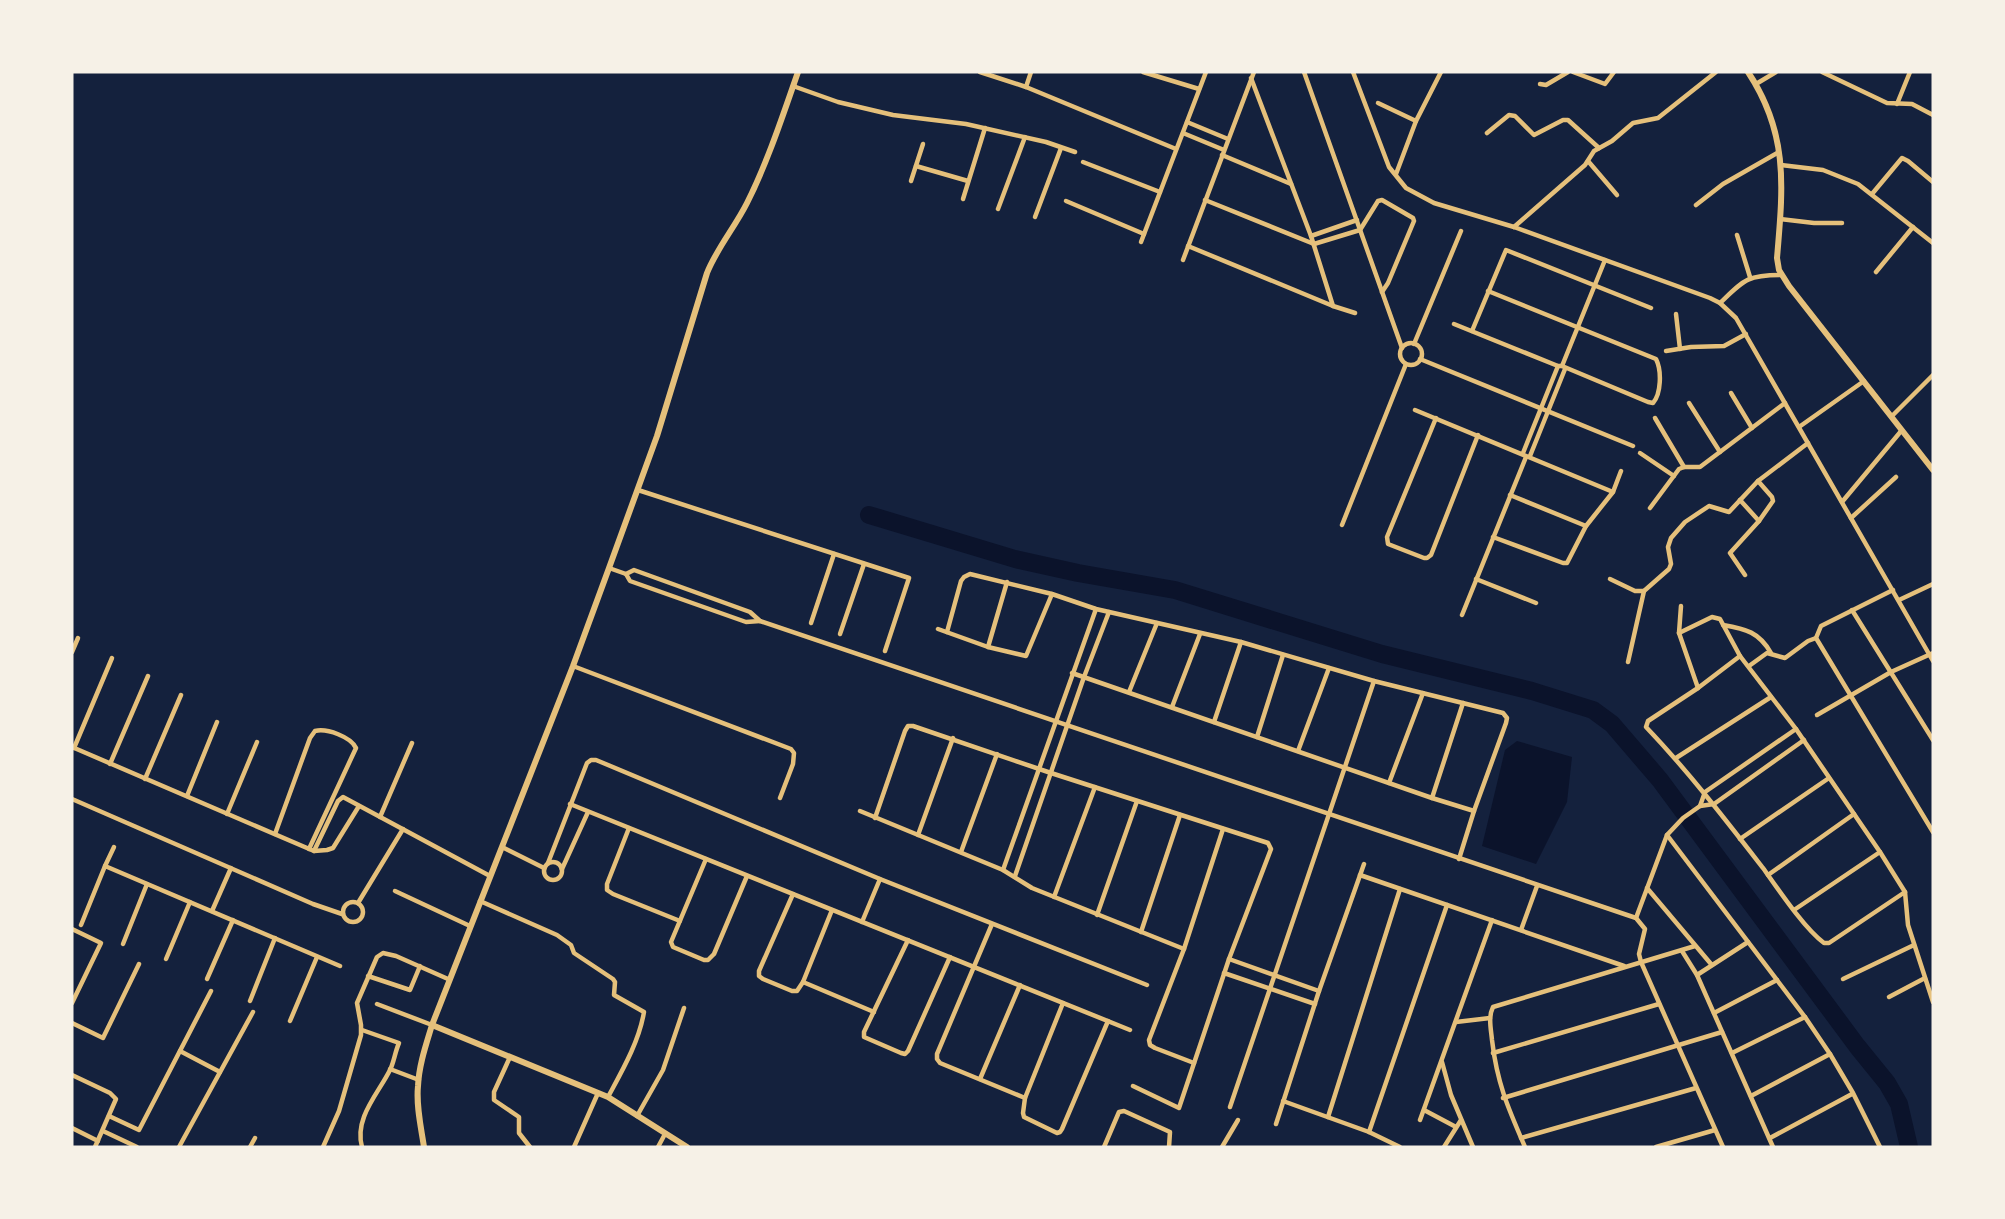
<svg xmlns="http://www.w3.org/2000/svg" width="2005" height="1219" viewBox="0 0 2005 1219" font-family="'Fira Sans Condensed',sans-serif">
  <rect width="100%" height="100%" fill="#14213d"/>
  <polygon fill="#0b132b" points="1517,741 1572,757 1567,802 1536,864 1482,846 1505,750"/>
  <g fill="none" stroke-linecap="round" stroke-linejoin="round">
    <polyline stroke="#0b132b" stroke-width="18" points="869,515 1015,559 1078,573 1175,590 1382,654 1532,691 1593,710 1612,724 1660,780 1857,1046 1887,1083 1899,1104 1909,1147"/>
    <g stroke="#e5c07b" stroke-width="4.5">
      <polyline points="980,72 1026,87 1176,149"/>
      <polyline points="1143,72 1199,89"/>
      <polyline points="1304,72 1402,348"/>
      <polyline points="1353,72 1389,167 1406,188 1434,203 1514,227 1710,298 1720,303 1736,318 1933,661"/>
      <polyline points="1573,72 1605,84 1614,72"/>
      <polyline points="1822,72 1887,103 1912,104 1933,115"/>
      <polyline points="1251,78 1311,236 1333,306"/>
      <polyline points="1540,84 1546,85 1568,72"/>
      <polyline points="1756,84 1776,72"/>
      <polyline points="793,86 838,102 893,115 966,124 1046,142 1075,152"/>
      <polyline points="1026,87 1031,72"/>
      <polyline points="1378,103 1416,121"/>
      <polyline points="1897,104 1910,72"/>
      <polyline points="1187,122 1228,139"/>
      <polyline points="1183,133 1224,150"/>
      <polyline points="1487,133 1509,115 1515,116 1534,135 1563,120 1568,120 1599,148"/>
      <polyline points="1222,155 1291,184"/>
      <polyline points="1588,161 1617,195"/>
      <polyline points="1083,162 1160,192"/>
      <polyline points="1781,165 1823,170 1858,184 1933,243"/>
      <polyline points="916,166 968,181"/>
      <polyline points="1396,174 1416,121 1441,72"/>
      <polyline points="911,181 923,144"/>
      <polyline points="1872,194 1902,158 1908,161 1933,182"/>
      <polyline points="963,199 985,128"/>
      <polyline points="1205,200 1314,244 1360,230 1378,201 1382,200 1413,218 1414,221 1388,283 1382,292"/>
      <polyline points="1066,201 1144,234"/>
      <polyline points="1696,205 1723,184 1779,152"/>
      <polyline points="998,209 1025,137"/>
      <polyline points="1035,217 1061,148"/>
      <polyline points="1780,219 1814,223 1842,223"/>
      <polyline points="1514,227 1585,165 1594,151 1612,141 1633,123 1658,118 1716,72"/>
      <polyline points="1737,235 1750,277"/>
      <polyline points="1311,236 1357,220"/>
      <polyline points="1141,242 1206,72"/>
      <polyline points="1188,246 1333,306 1355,313"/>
      <polyline points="1183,260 1254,72"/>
      <polyline points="1876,272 1913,227"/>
      <path d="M 1720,303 C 1744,280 1747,275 1781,275"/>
      <polyline points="1676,314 1680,349"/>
      <path d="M 1454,324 L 1558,366 L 1562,366 L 1648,402 L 1653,403 C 1661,394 1662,371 1656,359 L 1488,291"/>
      <polyline points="1472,331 1506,250 1651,308"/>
      <circle cx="1411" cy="354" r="11"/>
      <polyline points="1414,344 1461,231"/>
      <polyline points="1666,351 1691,347 1724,346 1746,334"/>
      <polyline points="1420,359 1633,446"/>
      <polyline points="1562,366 1605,260"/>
      <polyline points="1731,393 1752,428"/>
      <polyline points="1689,403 1720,452"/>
      <polyline points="1415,410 1613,492"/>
      <polyline points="1892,416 1933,375"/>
      <polyline points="1436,418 1387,537 1388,544 1424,558 1427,558 1431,555 1478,435"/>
      <polyline points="1655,418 1684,467"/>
      <polyline points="1799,427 1864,381"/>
      <polyline points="1523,453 1558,366"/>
      <polyline points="1640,453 1674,476"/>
      <polyline points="1530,456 1565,369"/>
      <polyline points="638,490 909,578 885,651"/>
      <polyline points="1510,495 1586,526"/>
      <polyline points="1740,500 1759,521"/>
      <polyline points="1842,502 1902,430"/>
      <polyline points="1650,508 1679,469 1684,467 1700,467 1785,403"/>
      <polyline points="1851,518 1896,477"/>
      <polyline points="1342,525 1406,364"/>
      <polyline points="1493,537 1563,563 1567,563 1586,526 1613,492 1621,471"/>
      <polyline points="609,568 626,574 630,581 746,622 760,621"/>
      <polyline points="626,574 634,570 750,612 760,621 1636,918 1645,929 1639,954 1641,962 1723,1147"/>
      <polyline points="1745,575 1730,553 1759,521 1773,501 1772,497 1758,481"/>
      <polyline points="1476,579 1536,603"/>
      <polyline points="1610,579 1635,591 1644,591"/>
      <polyline points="1893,590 1821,626 1816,638 1933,832"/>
      <polyline points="1899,600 1933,584"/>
      <polyline points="1681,606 1679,633 1698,688"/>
      <polyline points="1852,610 1933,740"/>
      <polyline points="1462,615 1526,457"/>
      <polyline points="811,623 834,554"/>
      <path d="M 1723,625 C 1746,629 1759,632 1771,653"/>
      <polyline points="938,629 988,647 1026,656 1052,594"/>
      <polyline points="947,632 961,581 964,577 970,574 1052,594 1096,609 1241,642 1374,681 1503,713 1507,718 1506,723 1474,811 1459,859"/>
      <polyline points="1679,633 1712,617 1720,619 1740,656 1796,729 1880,852 1905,892 1908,925 1933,1002"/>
      <polyline points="840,634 864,564"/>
      <polyline points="988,647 1007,582"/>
      <polyline points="72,652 78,638"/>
      <path d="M 1740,656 L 1698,688 L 1648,721 L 1646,727 C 1688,771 1725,819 1763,868 C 1778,889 1804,928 1824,943 L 1829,943 L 1905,892"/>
      <polyline points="1628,662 1644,591 1669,569 1671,564 1668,547 1671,538 1685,522 1709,506 1729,512 1758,481 1808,443"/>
      <polyline points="573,666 791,749 794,753 793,764 780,798"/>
      <polyline points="1749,666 1767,653 1785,658 1808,641 1816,638"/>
      <polyline points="1072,673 1432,798 1474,811"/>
      <polyline points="1129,692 1157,623"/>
      <polyline points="1172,707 1200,634"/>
      <polyline points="1817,715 1891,672 1933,653"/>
      <polyline points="1214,722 1241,642"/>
      <polyline points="1257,737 1283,655"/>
      <polyline points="72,747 314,851 327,850 333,848 359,806"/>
      <polyline points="74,748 112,658"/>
      <polyline points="1298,751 1329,668"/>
      <polyline points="1676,758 1771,697"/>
      <polyline points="110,764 148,676"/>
      <polyline points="145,779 181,695"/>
      <polyline points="1389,783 1423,693"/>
      <polyline points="187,796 217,722"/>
      <polyline points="1432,798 1463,703"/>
      <polyline points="72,799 313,904 342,914"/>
      <polyline points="570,804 1130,1030"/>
      <polyline points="1700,806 1705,792 1796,729"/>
      <polyline points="860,811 1003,870 1032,888 1184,949"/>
      <polyline points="227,814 257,742"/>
      <polyline points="380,817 412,743"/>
      <polyline points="875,818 905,731 908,726 913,726 1051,773 1268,843 1271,849 1229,959 1179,1108 1133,1086"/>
      <polyline points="629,828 607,884 607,890 613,894 680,921"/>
      <path d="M 275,834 L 310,738 L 315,731 C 327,728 351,737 356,748 L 309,849"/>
      <polyline points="918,835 953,738"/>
      <polyline points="1667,835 1805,1017 1830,1054 1853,1093 1880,1147"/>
      <polyline points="1740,839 1829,778"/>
      <polyline points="502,847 544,868"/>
      <polyline points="314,851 338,801 343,797 490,876"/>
      <polyline points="961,852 997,754"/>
      <polyline points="706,859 671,942 673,947 704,960 708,960 714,954 747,876"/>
      <circle cx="553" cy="871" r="9"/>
      <polyline points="548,863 587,763 591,760 596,760 880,879 1147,985"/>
      <polyline points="105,866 114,847"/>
      <polyline points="562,869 588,812"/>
      <polyline points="1003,870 1096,609"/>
      <polyline points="1360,875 1624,966"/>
      <polyline points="1768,875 1854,814"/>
      <polyline points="1015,876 1084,677 1109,612"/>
      <polyline points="1647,888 1711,964"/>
      <polyline points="395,891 470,926"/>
      <polyline points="793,894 759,971 759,976 763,979 792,991 797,991 803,982 832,910"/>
      <polyline points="1054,897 1095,787"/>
      <path d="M 480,901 L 557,935 L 571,945 L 574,953 L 613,979 L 615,982 L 614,995 L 644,1012 C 639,1042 622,1071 608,1097"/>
      <circle cx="353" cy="912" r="10"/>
      <polyline points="358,903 403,829"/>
      <polyline points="1794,910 1880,852"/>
      <polyline points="212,911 231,868"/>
      <polyline points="1097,915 1137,801"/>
      <polyline points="1636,918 1667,835 1683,818 1700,806 1714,804 1804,740"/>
      <polyline points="862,922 880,879"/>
      <polyline points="992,924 937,1054 937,1059 940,1063 1025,1098"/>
      <polyline points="81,925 105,866 340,966"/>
      <polyline points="72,929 101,943 72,1003"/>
      <polyline points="1521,930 1537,886"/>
      <polyline points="1141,932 1180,815"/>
      <polyline points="908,940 864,1032 864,1037 901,1053 905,1054 908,1051 950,957"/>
      <polyline points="123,944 147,884"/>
      <polyline points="1682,951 1697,975 1773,1147"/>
      <polyline points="166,959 190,902"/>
      <polyline points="1229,959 1319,991"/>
      <polyline points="1224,973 1315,1004"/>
      <polyline points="1697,975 1748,942"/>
      <polyline points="368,976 410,990 420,966"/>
      <polyline points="207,979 233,920"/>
      <polyline points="1843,979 1914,945"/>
      <polyline points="803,982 874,1012"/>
      <polyline points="1889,997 1925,978"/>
      <polyline points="250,1001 275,938"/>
      <polyline points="1063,1003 1025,1098 1023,1113 1024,1117 1057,1133 1060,1132 1062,1129 1108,1021"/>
      <polyline points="377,1004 432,1025"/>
      <polyline points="1714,1013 1777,980"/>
      <polyline points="290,1021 317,957"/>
      <polyline points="1456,1022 1490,1018"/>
      <polyline points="72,1023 103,1038 139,964"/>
      <polyline points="180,1051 220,1072"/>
      <polyline points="1493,1053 1659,1004"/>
      <polyline points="1732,1053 1805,1017"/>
      <polyline points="510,1057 494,1092 494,1100 519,1117 519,1133 530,1147"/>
      <polyline points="1442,1062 1451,1095 1473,1147"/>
      <polyline points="1194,1063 1155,1048 1150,1045 1149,1040 1184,949 1223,829"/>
      <polyline points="390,1069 419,1080"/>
      <polyline points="72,1075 110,1093 116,1099 95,1147"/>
      <polyline points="980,1079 1020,985"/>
      <polyline points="1751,1096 1830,1054"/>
      <polyline points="1503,1098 1722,1032"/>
      <polyline points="1283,1101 1369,1132 1400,1147"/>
      <polyline points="1230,1107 1374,681"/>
      <polyline points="1424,1110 1456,1127"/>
      <polyline points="109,1116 139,1130 211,991"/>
      <polyline points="637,1116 663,1070 684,1008"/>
      <polyline points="1328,1117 1400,889"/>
      <polyline points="1420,1120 1492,920"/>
      <polyline points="1276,1124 1319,991 1364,864"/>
      <polyline points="72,1128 98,1141"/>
      <polyline points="103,1131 137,1147"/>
      <polyline points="1369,1132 1447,905"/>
      <polyline points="1521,1138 1696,1088"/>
      <polyline points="1770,1138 1852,1094"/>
      <polyline points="179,1147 253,1012"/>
      <polyline points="250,1147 255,1138"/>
      <polyline points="323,1147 339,1111 361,1035 361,1025 357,1003 377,957 383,953 396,956 448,979"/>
      <path d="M 362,1147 C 354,1118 378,1094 390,1070 C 394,1062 395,1052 399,1043 L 362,1030"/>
      <polyline points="574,1147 598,1093"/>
      <polyline points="658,1147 665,1134"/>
      <polyline points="1104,1147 1119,1112 1124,1111 1170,1132 1169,1147"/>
      <polyline points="1222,1147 1238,1120"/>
      <polyline points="1444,1147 1461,1120"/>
      <path d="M 1525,1147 C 1508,1108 1497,1083 1492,1040 C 1491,1029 1488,1017 1493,1007 L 1695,946"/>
      <polyline points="1656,1147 1715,1130"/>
    </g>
    <g stroke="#e5c07b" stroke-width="6">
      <path d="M 1748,72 C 1789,134 1783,187 1777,258 L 1779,270 L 1789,286 L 1933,470"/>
      <polyline points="432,1025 608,1097 687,1147"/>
      <path d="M 424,1147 C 421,1127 416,1106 418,1086 C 419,1065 426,1045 432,1025 L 573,666 L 609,568 L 657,436 L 707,273 C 717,248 735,227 747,203 C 768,161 783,115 798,72"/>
    </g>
  </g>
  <rect width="2005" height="1219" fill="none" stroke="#f6f1e7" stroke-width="147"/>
</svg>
